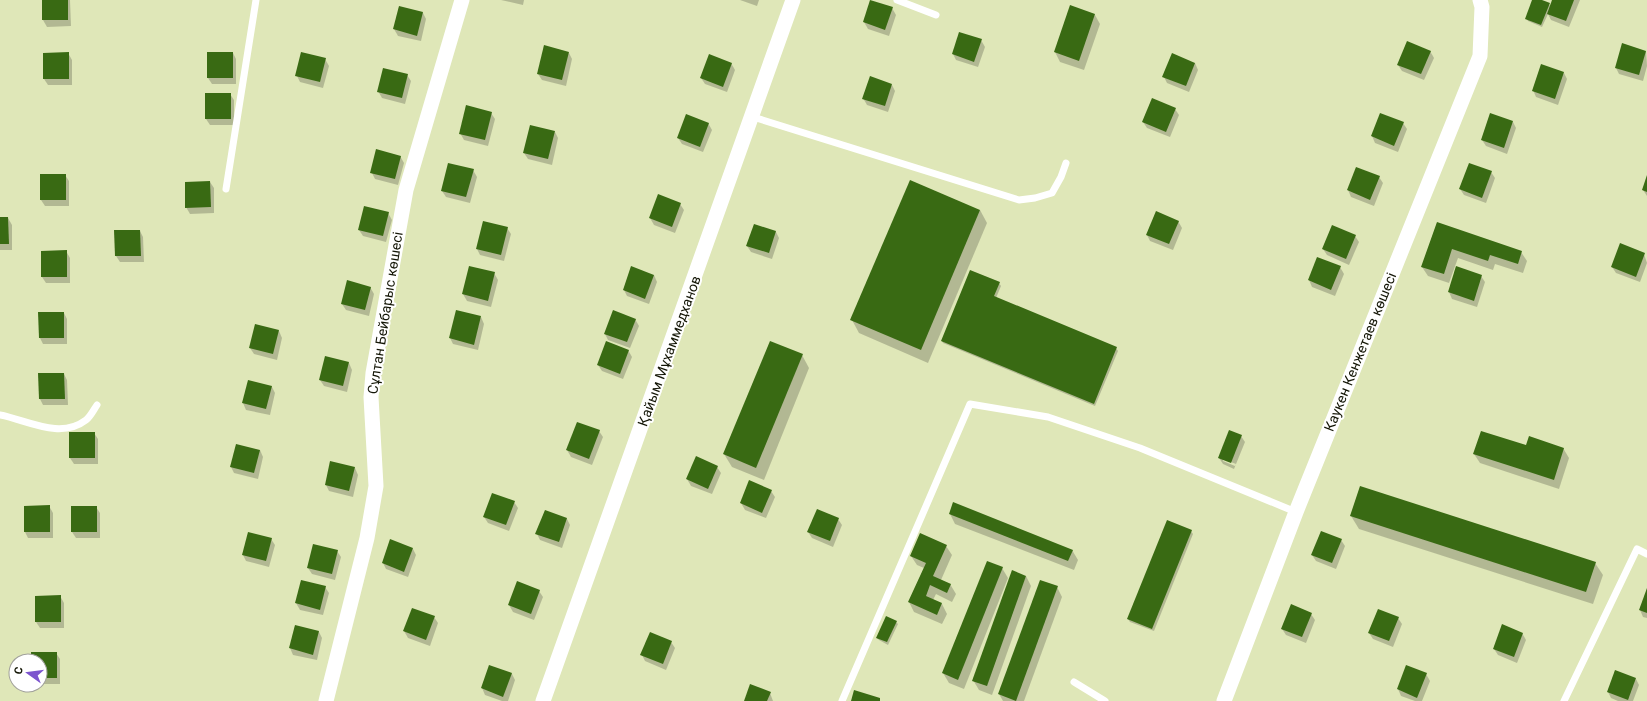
<svg xmlns="http://www.w3.org/2000/svg" width="1647" height="701" viewBox="0 0 1647 701" font-family="Roboto,sans-serif">
  <rect width="100%" height="100%" fill="#dfe7b8"/>
  <g fill="#0003" fill-rule="evenodd">
    <polygon points="43,0 70,0 71,26 47,27 43,20"/>
    <polygon points="501,0 524,0 523,5"/>
    <polygon points="740,0 759,0 757,6"/>
    <polygon points="1533,0 1540,0 1551,6 1553,0 1580,0 1569,27 1551,20 1548,14 1542,27 1528,21 1526,18"/>
    <polygon points="399,7 423,13 426,19 421,41 398,36 394,29"/>
    <polygon points="892,8 896,15 889,36 868,29 864,22"/>
    <polygon points="1095,15 1100,24 1084,70 1060,62 1055,52"/>
    <polygon points="981,40 985,47 978,67 956,60 953,54"/>
    <polygon points="1430,51 1434,58 1424,80 1402,71 1398,65"/>
    <polygon points="1646,51 1647,66 1643,81 1619,74 1616,68"/>
    <polygon points="68,53 72,60 72,85 48,85 44,79"/>
    <polygon points="233,53 236,59 236,84 212,84 208,78"/>
    <polygon points="569,53 572,59 566,86 542,80 538,74"/>
    <polygon points="325,59 329,66 323,88 300,82 297,76"/>
    <polygon points="731,63 735,70 727,92 705,84 701,78"/>
    <polygon points="1195,63 1198,70 1189,92 1167,83 1164,77"/>
    <polygon points="1564,73 1567,79 1558,105 1536,97 1533,90"/>
    <polygon points="407,75 411,81 405,104 382,98 378,91"/>
    <polygon points="892,85 895,91 888,112 867,105 863,98"/>
    <polygon points="230,94 234,100 234,125 210,125 206,119"/>
    <polygon points="1175,109 1179,115 1170,137 1147,128 1143,122"/>
    <polygon points="491,113 495,119 488,146 464,140 460,133"/>
    <polygon points="1513,122 1516,128 1507,154 1486,146 1482,140"/>
    <polygon points="708,123 712,130 703,152 682,144 678,138"/>
    <polygon points="1403,123 1407,129 1398,152 1375,143 1372,136"/>
    <polygon points="555,132 558,138 552,165 528,159 524,153"/>
    <polygon points="400,156 404,163 398,185 375,179 372,173"/>
    <polygon points="1357,168 1379,177 1383,183 1374,206 1351,197 1348,190"/>
    <polygon points="473,170 477,177 470,203 446,197 442,191"/>
    <polygon points="1491,172 1495,178 1486,203 1464,195 1460,189"/>
    <polygon points="65,175 69,181 69,206 45,206 41,200"/>
    <polygon points="1647,178 1647,196 1643,190"/>
    <polygon points="210,182 214,188 214,213 190,214 186,207"/>
    <polygon points="680,204 684,210 675,233 654,225 650,218"/>
    <polygon points="980,210 987,223 928,363 859,333 852,320"/>
    <polygon points="388,213 392,220 386,242 363,236 359,230"/>
    <polygon points="0,218 8,218 12,225 12,250 0,250"/>
    <polygon points="1178,221 1182,228 1173,250 1150,241 1147,235"/>
    <polygon points="1437,223 1521,252 1527,261 1523,273 1495,264 1493,270 1458,258 1449,283 1428,276 1422,267"/>
    <polygon points="755,225 776,232 779,238 772,259 751,252 747,246"/>
    <polygon points="507,228 511,234 504,261 480,255 477,249"/>
    <polygon points="115,231 140,231 143,237 144,262 120,262 116,256"/>
    <polygon points="1355,236 1359,242 1349,265 1327,255 1323,249"/>
    <polygon points="66,251 70,258 70,283 46,283 42,277"/>
    <polygon points="1644,254 1647,263 1640,282 1616,273 1612,267"/>
    <polygon points="1340,267 1344,274 1335,296 1312,287 1309,280"/>
    <polygon points="1457,268 1481,276 1485,282 1477,307 1452,299 1449,292"/>
    <polygon points="494,273 498,280 491,307 467,301 463,294"/>
    <polygon points="654,275 657,282 649,304 627,296 624,290"/>
    <polygon points="999,283 1001,286 996,298 1116,348 1118,351 1095,406 943,343 942,341"/>
    <polygon points="370,287 374,294 369,316 346,310 342,304"/>
    <polygon points="64,313 67,319 67,344 43,344 40,338"/>
    <polygon points="481,317 484,324 478,350 453,344 450,338"/>
    <polygon points="635,319 639,326 630,348 608,340 605,334"/>
    <polygon points="256,325 279,331 282,338 277,360 254,354 250,348"/>
    <polygon points="628,350 632,357 623,379 602,371 598,365"/>
    <polygon points="802,355 809,368 764,480 732,467 724,454"/>
    <polygon points="326,357 349,363 352,370 347,392 324,386 320,380"/>
    <polygon points="64,374 67,380 68,405 43,405 40,399"/>
    <polygon points="272,387 275,393 270,415 246,410 243,403"/>
    <polygon points="599,431 603,437 592,465 571,457 567,450"/>
    <polygon points="94,433 98,439 98,464 74,464 70,458"/>
    <path d="M 1241,436 L 1245,442 L 1234,469 L 1223,464 L 1219,458 ZM 1223,459 L 1236,464 L 1235,466 L 1223,461 Z"/>
    <polygon points="1526,447 1563,448 1569,458 1559,489 1480,463 1474,454"/>
    <polygon points="260,450 263,457 258,479 234,473 231,467"/>
    <polygon points="717,467 721,473 712,494 691,486 687,479"/>
    <polygon points="355,468 358,475 353,497 329,491 326,485"/>
    <polygon points="771,491 775,497 766,518 745,510 741,503"/>
    <polygon points="514,502 518,508 509,531 488,523 484,517"/>
    <polygon points="49,506 53,513 53,538 28,538 25,532"/>
    <polygon points="96,507 100,513 100,538 76,538 72,532"/>
    <polygon points="545,511 567,519 570,525 562,548 540,540 537,534"/>
    <polygon points="950,514 1072,550 1078,560 1074,570 955,524"/>
    <polygon points="1351,516 1595,563 1603,575 1593,604 1359,529"/>
    <polygon points="838,519 842,525 833,547 812,538 808,532"/>
    <polygon points="1191,531 1193,534 1154,631 1130,622 1128,619"/>
    <polygon points="271,539 275,545 269,567 246,561 243,555"/>
    <polygon points="1341,540 1345,546 1336,569 1316,561 1312,555"/>
    <polygon points="946,546 952,555 941,580 950,584 956,594 952,602 936,594 933,600 942,604 947,614 942,624 914,612 909,602 924,568 917,565 911,556"/>
    <polygon points="413,549 416,555 408,577 386,569 383,563"/>
    <polygon points="337,551 341,557 335,580 312,574 308,568"/>
    <polygon points="1002,568 1008,578 964,689 949,683 943,673"/>
    <polygon points="1026,576 1031,586 992,695 979,690 973,680"/>
    <polygon points="325,587 329,593 323,615 300,610 296,603"/>
    <polygon points="1057,587 1062,597 1024,701 1003,701 999,694"/>
    <polygon points="1647,590 1647,618 1643,617 1640,610"/>
    <polygon points="539,591 543,597 534,620 513,612 509,605"/>
    <polygon points="60,596 64,603 64,628 40,628 36,622"/>
    <polygon points="1311,614 1315,620 1306,643 1286,635 1282,629"/>
    <polygon points="434,617 438,623 430,646 408,638 404,631"/>
    <polygon points="1398,618 1402,624 1393,647 1373,639 1369,633"/>
    <polygon points="896,622 898,624 888,645 879,640 877,638"/>
    <polygon points="295,626 319,632 322,638 317,660 293,655 290,648"/>
    <polygon points="1522,633 1526,640 1517,663 1498,655 1494,649"/>
    <polygon points="671,642 675,648 666,670 645,661 642,655"/>
    <polygon points="56,653 60,659 60,684 40,684 40,661 32,661"/>
    <polygon points="490,666 512,674 515,680 508,701 502,701 485,695 482,688"/>
    <polygon points="1407,667 1426,674 1430,681 1422,701 1415,701 1401,696 1398,689"/>
    <polygon points="1636,679 1639,685 1633,701 1618,701 1611,698 1608,692"/>
    <polygon points="770,693 773,701 745,701"/>
  </g>
  <g fill="#396a13">
    <rect x="42" y="0" width="26" height="20"/>
    <polygon points="870,0 893,7 885,30 863,22"/>
    <polygon points="1532,0 1542,0 1550,3 1541,25 1525,19"/>
    <polygon points="1552,0 1574,0 1566,21 1547,14"/>
    <polygon points="1070,5 1095,14 1079,61 1054,52"/>
    <polygon points="399,6 423,12 417,36 393,29"/>
    <polygon points="959,32 982,39 974,62 952,54"/>
    <polygon points="1407,41 1431,51 1421,74 1397,65"/>
    <polygon points="1622,43 1646,51 1639,75 1615,68"/>
    <polygon points="544,45 569,52 562,80 537,74"/>
    <polygon points="69,52 69,79 43,79 43,53"/>
    <rect x="207" y="52" width="26" height="26"/>
    <polygon points="301,52 326,58 320,82 295,76"/>
    <polygon points="1172,53 1195,63 1186,86 1162,77"/>
    <polygon points="709,54 732,63 723,87 700,78"/>
    <polygon points="1541,64 1564,72 1555,99 1532,91"/>
    <polygon points="383,68 408,74 402,98 377,92"/>
    <polygon points="870,76 892,84 885,106 862,99"/>
    <rect x="205" y="93" width="26" height="26"/>
    <polygon points="1152,98 1176,108 1166,132 1142,122"/>
    <polygon points="466,105 492,112 485,140 459,134"/>
    <polygon points="1380,113 1404,122 1394,146 1371,136"/>
    <polygon points="1490,113 1513,121 1504,148 1481,140"/>
    <polygon points="686,114 709,123 700,147 677,138"/>
    <polygon points="530,125 555,131 548,159 523,153"/>
    <polygon points="376,149 401,156 395,179 370,173"/>
    <polygon points="448,163 474,169 466,197 441,191"/>
    <polygon points="1469,163 1492,171 1482,198 1459,189"/>
    <polygon points="1356,167 1380,176 1370,200 1347,190"/>
    <rect x="40" y="174" width="26" height="26"/>
    <polygon points="1647,175 1647,192 1642,190"/>
    <polygon points="910,180 980,210 921,350 850,320"/>
    <polygon points="210,181 211,207 185,208 185,182"/>
    <polygon points="658,194 681,203 672,227 649,218"/>
    <polygon points="364,206 389,212 383,236 358,230"/>
    <polygon points="1156,211 1179,221 1169,244 1146,235"/>
    <polygon points="0,217 8,217 9,244 0,244"/>
    <polygon points="483,221 508,227 501,255 476,249"/>
    <polygon points="1437,222 1522,251 1518,264 1490,255 1488,261 1452,249 1444,274 1421,267"/>
    <polygon points="754,224 776,231 769,253 746,246"/>
    <polygon points="1332,225 1356,235 1346,259 1322,249"/>
    <polygon points="114,230 140,230 141,256 115,256"/>
    <polygon points="1620,243 1645,253 1636,277 1611,267"/>
    <polygon points="67,250 67,277 41,277 41,251"/>
    <polygon points="1317,257 1341,266 1331,290 1308,280"/>
    <polygon points="469,266 495,272 488,301 462,294"/>
    <polygon points="631,266 654,275 645,299 623,290"/>
    <polygon points="1456,266 1482,275 1474,301 1448,292"/>
    <polygon points="970,270 1000,282 994,296 1117,347 1094,404 941,341"/>
    <polygon points="347,280 371,287 365,310 341,304"/>
    <polygon points="456,310 481,316 474,345 449,338"/>
    <polygon points="613,310 636,319 627,342 604,334"/>
    <polygon points="38,312 64,312 64,338 39,338"/>
    <polygon points="255,324 279,330 273,354 249,348"/>
    <polygon points="606,341 629,350 620,374 597,365"/>
    <polygon points="770,341 803,354 756,468 723,454"/>
    <polygon points="325,356 349,362 343,386 319,380"/>
    <polygon points="38,373 64,373 65,399 39,399"/>
    <polygon points="248,380 272,386 266,409 242,403"/>
    <polygon points="577,422 600,430 589,459 566,450"/>
    <polygon points="1229,430 1242,435 1231,463 1218,458"/>
    <polygon points="1481,431 1526,445 1529,436 1564,448 1554,480 1473,454"/>
    <rect x="69" y="432" width="26" height="26"/>
    <polygon points="236,444 260,450 254,473 230,467"/>
    <polygon points="696,456 718,466 708,489 686,479"/>
    <polygon points="330,461 355,467 349,491 325,485"/>
    <polygon points="749,480 772,490 762,513 740,503"/>
    <polygon points="1360,486 1596,562 1586,592 1350,516"/>
    <polygon points="492,493 515,501 506,525 483,517"/>
    <polygon points="953,502 1073,550 1068,561 949,514"/>
    <polygon points="50,505 50,532 24,532 24,506"/>
    <rect x="71" y="506" width="26" height="26"/>
    <polygon points="817,509 839,518 830,541 807,532"/>
    <polygon points="545,510 567,518 559,542 535,534"/>
    <polygon points="1167,520 1192,530 1152,629 1127,619"/>
    <polygon points="1321,531 1342,539 1332,563 1311,555"/>
    <polygon points="248,532 272,538 266,561 242,555"/>
    <polygon points="920,533 947,545 933,576 951,584 947,593 930,585 926,596 942,603 937,615 908,602 926,563 910,556"/>
    <polygon points="390,539 413,548 404,572 382,563"/>
    <polygon points="313,544 338,550 332,574 307,568"/>
    <polygon points="987,561 1003,567 958,680 942,673"/>
    <polygon points="1012,570 1026,576 987,686 972,681"/>
    <polygon points="301,580 326,586 320,610 295,603"/>
    <polygon points="1040,580 1058,586 1016,701 998,694"/>
    <polygon points="517,581 540,590 531,614 508,605"/>
    <polygon points="1647,588 1647,613 1639,610"/>
    <polygon points="61,595 61,622 35,622 35,596"/>
    <polygon points="1291,604 1312,613 1302,637 1281,629"/>
    <polygon points="412,608 435,616 426,640 403,631"/>
    <polygon points="1378,609 1399,617 1389,641 1368,633"/>
    <polygon points="886,616 897,621 887,642 876,638"/>
    <polygon points="1502,624 1523,633 1514,657 1493,649"/>
    <polygon points="295,625 319,631 313,655 289,648"/>
    <polygon points="650,632 672,641 663,664 640,655"/>
    <polygon points="31,652 57,652 57,678 40,678 40,661 31,661"/>
    <polygon points="489,665 512,673 503,697 481,688"/>
    <polygon points="1406,665 1427,673 1417,698 1397,689"/>
    <polygon points="1615,670 1636,678 1628,700 1607,692"/>
    <polygon points="750,684 771,692 767,701 744,701"/>
    <polygon points="854,690 880,698 880,701 851,701"/>
  </g>
  <g fill="none" stroke-linecap="round" stroke-linejoin="round">
    <g stroke="#fff" stroke-width="7">
      <polyline points="897,0 936,15"/>
      <polyline points="753,117 1019,200 1035,198 1052,193 1061,177 1066,163"/>
      <polyline points="226,189 256,0"/>
      <path d="M 0,415 C 27,420 60,440 86,420 C 91,416 94,409 97,405"/>
      <polyline points="1074,682 1105,701"/>
      <polyline points="842,701 970,404 1048,417 1140,448 1296,512"/>
      <polyline points="1564,701 1637,549 1647,554"/>
    </g>
    <g stroke="#fff" stroke-width="15">
      <polyline points="326,701 367,538 376,486 371,397 373,373 406,190 462,0"/>
      <polyline points="543,701 793,0"/>
      <polyline points="1224,701 1296,512 1480,56 1482,7 1480,0"/>
    </g>
  </g>
  <g text-anchor="middle" stroke-width="4" stroke-linejoin="round" paint-order="stroke">
    <g font-size="14" fill="#131505" stroke="#fff">
      <text transform="translate(385 313) rotate(-81)" y="5">Сұлтан Бейбарыс көшесі</text>
      <text transform="translate(669 351) rotate(-70)" y="5">Қайым Мұхаммедханов</text>
      <text transform="translate(1360 352) rotate(-68)" y="5">Каукен Кенжетаев көшесі</text>
    </g>
  </g>
  <g transform="translate(28 673) rotate(284)"><circle r="19" fill="#ffffff" stroke="#a1a19b"/>
  <path d="M0-3L7 15L0 10L-7 15Z" fill="#7c54ce"/>
  <text y="-6" font-size="11" font-weight="bold" text-anchor="middle" fill="#131505">С</text>
  </g>
</svg>
